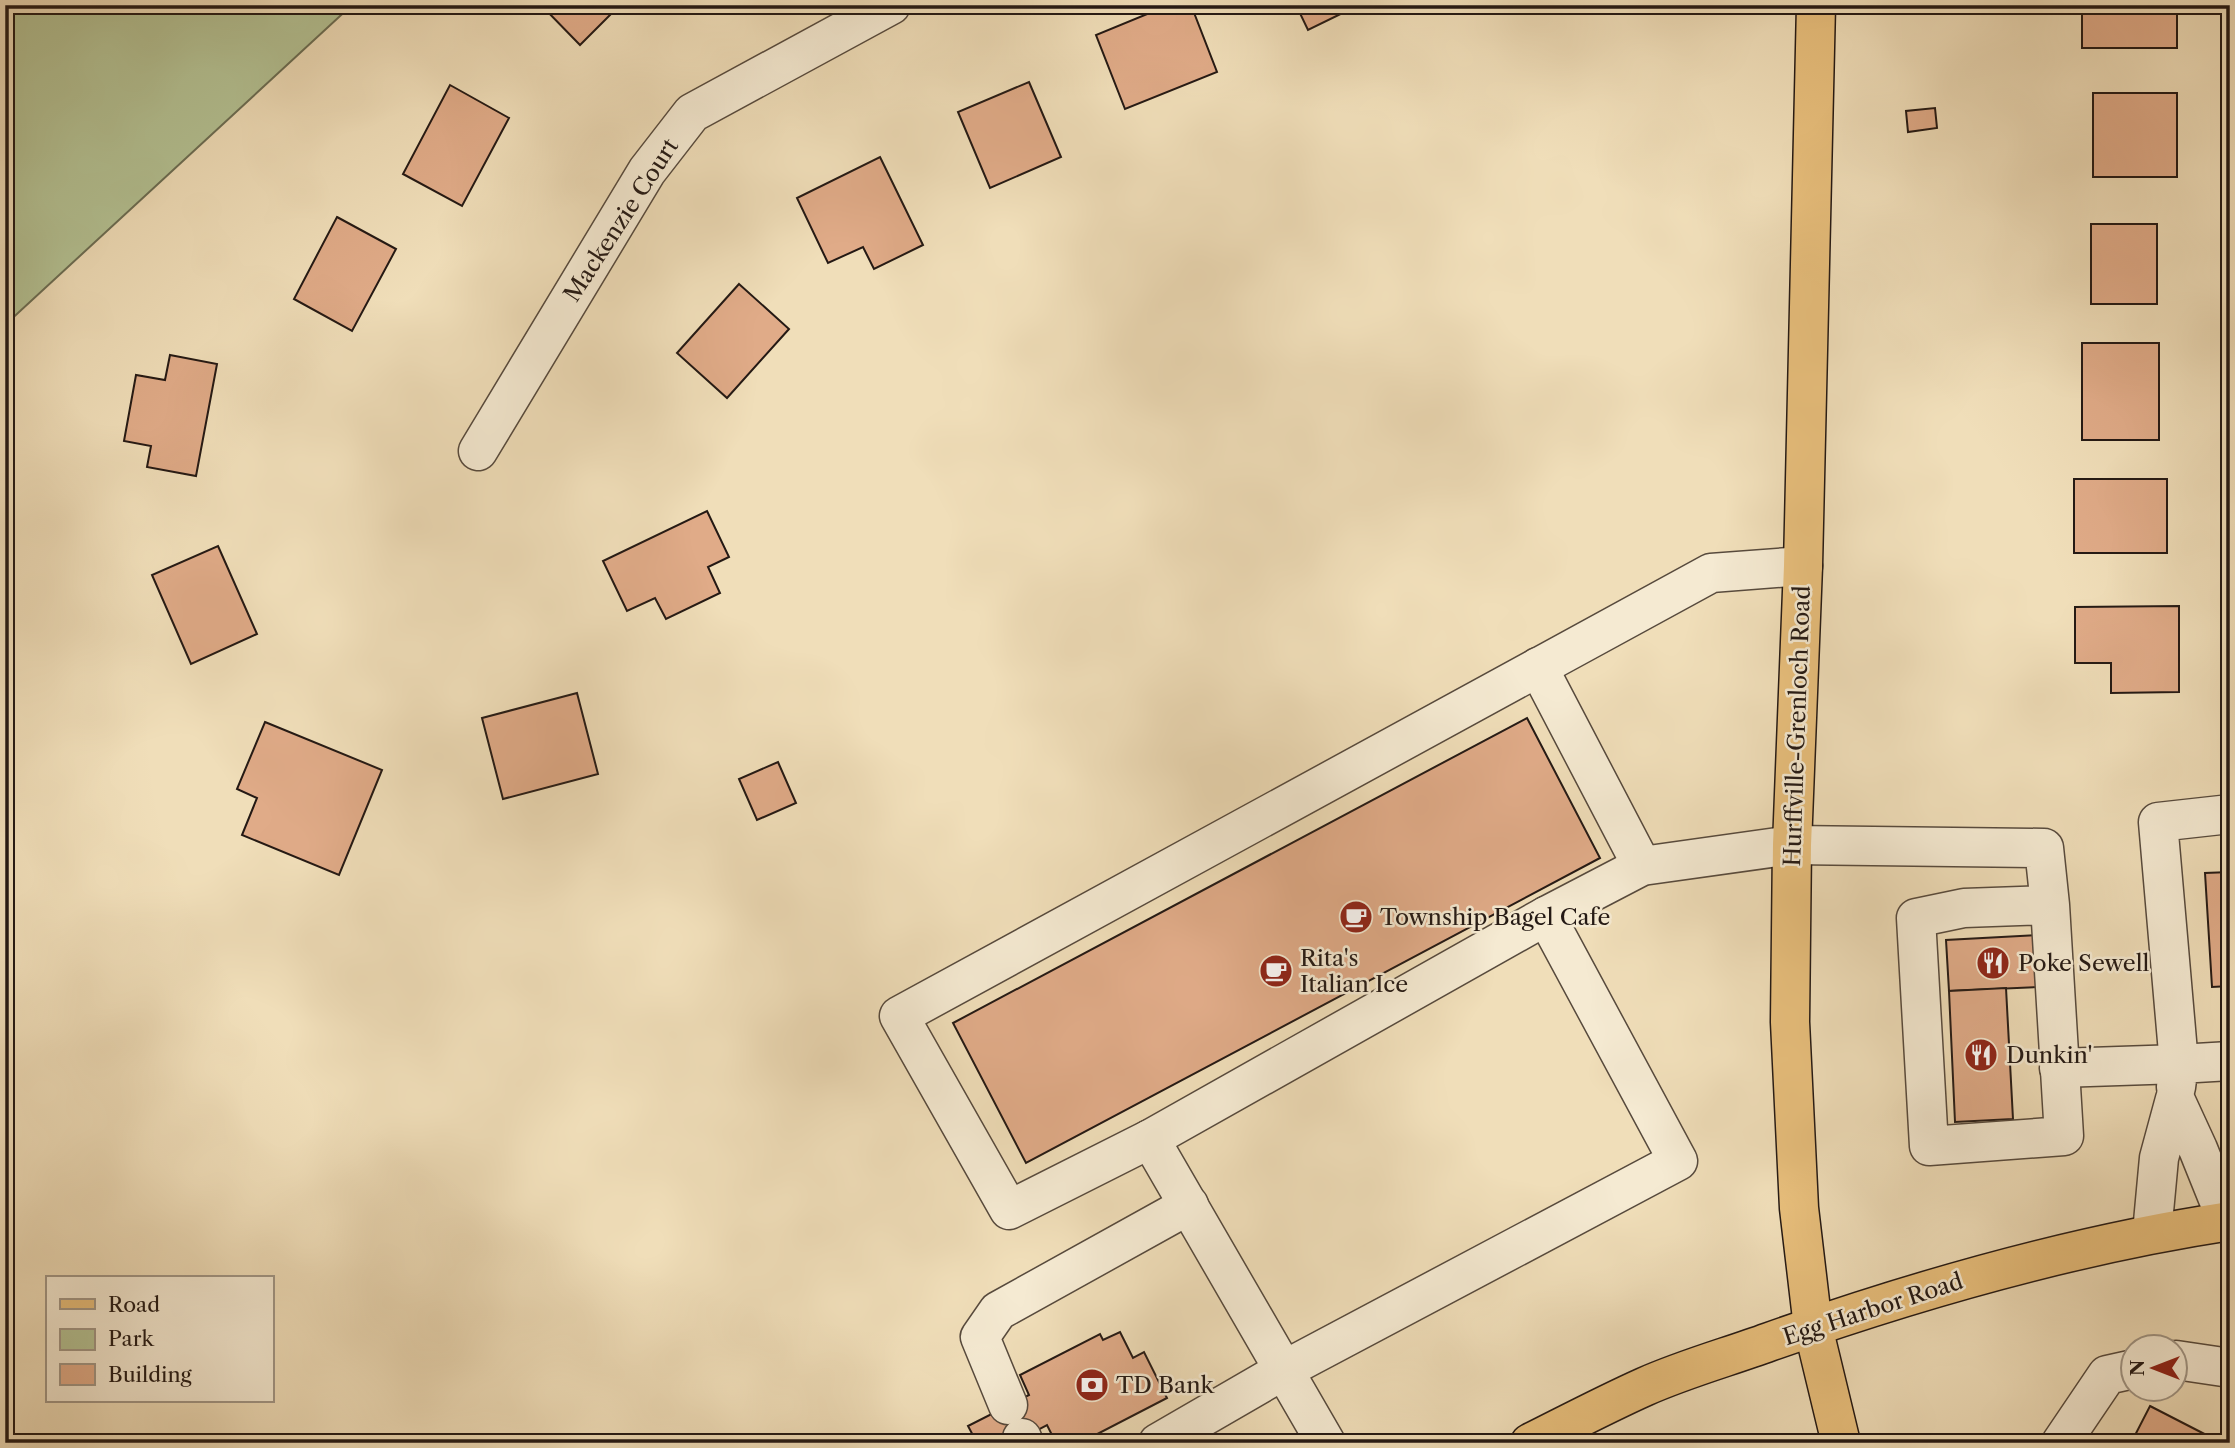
<svg xmlns="http://www.w3.org/2000/svg" width="2235" height="1448" viewBox="0 0 2235 1448" font-family="'Libre Caslon Text',serif">
  <rect width="100%" height="100%" fill="#f0deb9"/>
  <filter id="stains"><feTurbulence type="fractalNoise" baseFrequency=".00286" numOctaves="4"/><feColorMatrix values="0 0 0 0 .2 0 0 0 0 .09 0 0 0 0 .02 0 0 0 .5 -.17"/></filter>
  <radialGradient id="worn" r=".72"><stop offset=".6" stop-color="#630" stop-opacity="0"/><stop offset="1" stop-color="#630" stop-opacity=".3"/></radialGradient>
  <g fill="#b4c294" stroke="#6c6e54" stroke-width="2">
    <polygon points="5,5 352,5 5,325"/>
    <polygon points="5,1239 9,1443 5,1443"/>
  </g>
  <g fill="#e0ab88" stroke="#241914" stroke-width="2">
    <polygon points="541,5 620,5 580,45"/>
    <polygon points="1169,5 1191,5 1217,72 1125,109 1096,35"/>
    <polygon points="1296,5 1359,5 1308,30"/>
    <rect x="2082" y="5" width="95" height="43"/>
    <polygon points="1029,82 1061,157 990,188 958,112"/>
    <polygon points="450,85 509,118 462,206 403,174"/>
    <rect x="2093" y="93" width="84" height="84"/>
    <polygon points="1935,108 1937,128 1908,132 1906,111"/>
    <polygon points="880,157 923,245 874,269 863,247 828,263 797,198"/>
    <polygon points="337,217 396,249 352,331 294,299"/>
    <rect x="2091" y="224" width="66" height="80"/>
    <polygon points="739,284 789,329 727,398 677,353"/>
    <rect x="2082" y="343" width="77" height="97"/>
    <polygon points="170,355 217,364 196,476 147,467 151,446 124,441 136,375 165,380"/>
    <rect x="2074" y="479" width="93" height="74"/>
    <polygon points="707,511 729,557 708,567 720,593 666,619 655,598 627,611 603,561"/>
    <polygon points="218,546 257,634 191,664 152,575"/>
    <polygon points="2179,606 2179,692 2111,693 2111,663 2075,663 2075,607"/>
    <polygon points="577,693 598,774 503,799 482,718"/>
    <polygon points="1527,718 1600,858 1026,1163 953,1023"/>
    <polygon points="265,722 382,770 339,875 242,835 257,798 237,789"/>
    <polygon points="778,762 796,803 757,820 739,779"/>
    <polygon points="2230,872 2230,986 2212,987 2205,873"/>
    <polygon points="2037,935 2040,987 1949,991 1946,940"/>
    <polygon points="2006,988 2013,1119 1955,1122 1949,991"/>
    <polygon points="1120,1332 1133,1358 1144,1352 1167,1398 1080,1443 1056,1443 1047,1425 1013,1443 977,1443 968,1426 1029,1395 1020,1375 1100,1334 1103,1340"/>
    <polygon points="2150,1406 2222,1443 2131,1443"/>
  </g>
  <g fill="none" stroke-linecap="round" stroke-linejoin="round">
    <defs>
      <g id="minor">
        <polyline points="478,451 647,171 692,113 891,5"/>
        <polyline points="1538,667 1642,866"/>
        <polyline points="2059,1068 2179,1064 2158,822 2230,814"/>
        <polyline points="2176,1087 2179,1064 2230,1061"/>
        <polyline points="1150,1139 1009,1210 899,1016 1711,573 1803,566"/>
        <polyline points="2152,1233 2159,1158 2175,1099 2198,1149 2227,1221"/>
        <polyline points="2176,1360 2230,1368"/>
        <polyline points="1008,1405 980,1337 998,1311 1189,1205"/>
        <polyline points="1022,1438 1024,1443"/>
        <polyline points="1158,1443 1284,1370 1678,1161 1546,916"/>
        <polyline points="1326,1443 1150,1139 1546,916 1642,866 1792,845 2044,848 2050,905 2064,1136 1929,1146 1916,918 1964,908 2050,905"/>
        <polyline points="2061,1443 2107,1375 2134,1369"/>
      </g>
      <g id="major">
        <polyline points="1816,5 1803,566 1792,845 1790,1022 1799,1208 1813,1327 1841,1443"/>
        <path d="M 1530,1443 C 1568,1424 1606,1404 1644,1387 C 1684,1369 1728,1357 1769,1342 C 1919,1289 2072,1245 2230,1221"/>
      </g>
    </defs>
    <use href="#minor" stroke="#574a3d" stroke-width="41"/>
    <use href="#major" stroke="#241914" stroke-width="41"/>
    <use href="#minor" stroke="#f5ead2" stroke-width="38"/>
    <use href="#major" stroke="#e8bf7c" stroke-width="38"/>
  </g>
  <defs>
    <symbol id="cafe-disc" viewBox="-11 -11 22 22"><circle r="9.5" fill="#8f2418" stroke="#f5ead2"/><path d="M-5.5-4.5H6V0H3Q3 3.5 0 3.5H-2.5Q-5.5 3.5-5.5 0ZM3-3.2v2h1.7v-2ZM-6 4.5H4V6H-6Z" fill="#fff"/></symbol>
    <symbol id="restaurant-disc" viewBox="-11 -11 22 22"><circle r="9.5" fill="#8f2418" stroke="#f5ead2"/><path d="M-5-6h1v4h1v-4h1v4h1v-4h1v5L-1.5 .5V6h-2V.5L-5-1ZM5-6V6H3V1.5H1.5Q1.5-4 5-6Z" fill="#fff"/></symbol>
    <symbol id="bank-disc" viewBox="-11 -11 22 22"><circle r="9.5" fill="#8f2418" stroke="#f5ead2"/><path d="M-6-4H6V4H-6ZM0-2.3a2.3 2.3 0 1 0 0 4.6a2.3 2.3 0 1 0 0-4.6Z" fill="#fff"/></symbol>
  </defs>
  <g fill-rule="evenodd">
    <use href="#cafe-disc" x="1337" y="898" width="38" height="38"/>
    <use href="#restaurant-disc" x="1974" y="944" width="38" height="38"/>
    <use href="#cafe-disc" x="1257" y="952" width="38" height="38"/>
    <use href="#restaurant-disc" x="1962" y="1036" width="38" height="38"/>
    <use href="#bank-disc" x="1073" y="1366" width="38" height="38"/>
  </g>
  <g text-anchor="middle" stroke-width="5" stroke-linejoin="round" paint-order="stroke">
    <g font-size="23" fill="#241914" stroke="#f5ead2">
      <text transform="translate(621 220) rotate(-57)" y="8">Mackenzie Court</text>
      <text transform="translate(1797 726) rotate(-88)" y="8">Hurffville-Grenloch Road</text>
      <text transform="translate(1873 1309) rotate(-18)" y="8">Egg Harbor Road</text>
    </g>
    <g font-size="23" fill="#241914" stroke="#f5ead2" text-anchor="start">
      <text x="1380" y="925">Township Bagel Cafe</text>
      <text x="1300" y="966">Rita's<tspan x="1300" dy="26">Italian Ice</tspan></text>
      <text x="2018" y="971">Poke Sewell</text>
      <text x="2006" y="1063">Dunkin'</text>
      <text x="1116" y="1393">TD Bank</text>
    </g>
  </g>
  <rect width="2235" height="1448" fill="none" stroke="#f0deb9" stroke-width="28"/>
  <rect x="7" y="7" width="2221" height="1434" fill="none" stroke="#241914" stroke-width="3.5"/>
  <rect x="14" y="14" width="2207" height="1420" fill="none" stroke="#241914" stroke-width="2"/>
  <rect x="46" y="1276" width="228" height="126" fill="#f5ead2" stroke="#a19686" stroke-width="2"/>
  <rect x="60" y="1299" width="35" height="10" fill="#e8bf7c" stroke="#a19686" stroke-width="2"/>
  <text x="108" y="1312" font-size="21" fill="#241914">Road</text>
  <rect x="60" y="1329" width="35" height="21" fill="#b4c294" stroke="#a19686" stroke-width="2"/>
  <text x="108" y="1346" font-size="21" fill="#241914">Park</text>
  <rect x="60" y="1364" width="35" height="21" fill="#e0ab88" stroke="#a19686" stroke-width="2"/>
  <text x="108" y="1382" font-size="21" fill="#241914">Building</text>
  <g transform="translate(2154 1368) rotate(270)"><circle r="33" fill="#f5ead2" stroke="#a19686" stroke-width="2"/>
  <path d="M0-5L12 26L0 18L-12 26Z" fill="#8f2418"/>
  <text y="-10" font-size="19" font-weight="bold" text-anchor="middle" fill="#241914">N</text>
  </g>
  <rect width="100%" height="100%" filter="url(#stains)"/>
  <rect width="100%" height="100%" fill="url(#worn)"/>
</svg>
